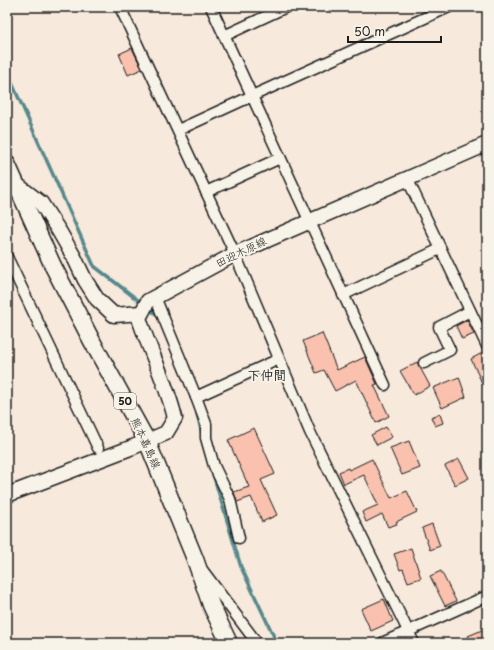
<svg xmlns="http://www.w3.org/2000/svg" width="494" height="650" viewBox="0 0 494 650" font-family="'Playpen Sans','Klee One',sans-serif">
  <rect width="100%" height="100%" fill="#f7e9dc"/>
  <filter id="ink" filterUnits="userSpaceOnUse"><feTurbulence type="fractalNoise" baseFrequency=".025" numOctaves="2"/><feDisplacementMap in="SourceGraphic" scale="8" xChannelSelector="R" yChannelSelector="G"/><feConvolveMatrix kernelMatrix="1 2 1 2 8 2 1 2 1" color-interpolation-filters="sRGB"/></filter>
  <g filter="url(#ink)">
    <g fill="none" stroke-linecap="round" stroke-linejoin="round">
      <g stroke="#57898b" stroke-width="3.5">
        <polyline points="7,72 94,266 143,304"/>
        <polyline points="148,308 159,316"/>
        <polyline points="197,414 202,434"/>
        <polyline points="213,474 241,567 277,643"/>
      </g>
    </g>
    <g fill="#f9c1ae" stroke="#1c1c1c">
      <polygon points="132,48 142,69 128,75 119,54"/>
      <polygon points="467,320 474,334 462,339 456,326"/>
      <polygon points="322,333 337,370 365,357 377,384 374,385 389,416 376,423 356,380 335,391 324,370 316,373 303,341"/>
      <polygon points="484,352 487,359 487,394 471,359"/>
      <polygon points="417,362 430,386 414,395 400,371"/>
      <polygon points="459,377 466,397 442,408 433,388"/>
      <polygon points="440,414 443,423 435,426 431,417"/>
      <polygon points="386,427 392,437 377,445 371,435"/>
      <polygon points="254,428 275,474 261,480 277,515 262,522 251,497 237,502 234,492 249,487 228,440"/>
      <polygon points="409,441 420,468 402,475 390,448"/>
      <polygon points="372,459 391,498 407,491 417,512 396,522 397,524 388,527 382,514 366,522 362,512 378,505 364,475 344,484 339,472 348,468 349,470"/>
      <polygon points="459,459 469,478 455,485 445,466"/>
      <polygon points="432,524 440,546 430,550 422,528"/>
      <polygon points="411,548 421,578 408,582 403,569 400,570 394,554"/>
      <polygon points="441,571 456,601 445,606 430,576"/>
      <polygon points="384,599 393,621 371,631 361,609"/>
      <polygon points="487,628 487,643 471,643 468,636"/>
    </g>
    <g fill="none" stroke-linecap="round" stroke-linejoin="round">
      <defs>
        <g id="street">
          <polyline points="120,7 235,254 310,432 414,643"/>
          <polyline points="211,7 252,96 449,7"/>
          <polyline points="224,36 286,7"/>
          <polyline points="178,130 252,96 385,385"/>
          <polyline points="407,178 487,346"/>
          <polyline points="206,192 280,158"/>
          <polyline points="7,257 98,448"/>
          <polyline points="343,295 440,249"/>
          <polyline points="155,297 196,397 279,359"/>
          <polyline points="424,363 450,350 439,327 470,311"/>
          <polyline points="196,397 206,424 206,438 214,466 230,499 239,538"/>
          <polyline points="203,571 257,643"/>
          <polyline points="382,643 487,596"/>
        </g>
        <g id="secondary">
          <polyline points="16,184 41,203 59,231 74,257 85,280 97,299 114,315 141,313"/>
          <path d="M 7,495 L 133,447 L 166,433 L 175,418 C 167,384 150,352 139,318 L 148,301 L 235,254 L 487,144"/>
        </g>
        <polyline id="primary" points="7,164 53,266 93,343 147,441 195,559 211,605 229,643"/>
      </defs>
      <use href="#street" stroke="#1c1c1c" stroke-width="13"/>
      <use href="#secondary" stroke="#1c1c1c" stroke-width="17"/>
      <use href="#primary" stroke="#1c1c1c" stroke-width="19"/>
      <use href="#street" stroke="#f7f3e8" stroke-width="10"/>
      <use href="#secondary" stroke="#f7f3e8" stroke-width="14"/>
      <use href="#primary" stroke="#f7f3e8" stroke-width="16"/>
    </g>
  </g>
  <g text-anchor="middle" stroke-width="4" stroke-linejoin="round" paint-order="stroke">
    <rect fill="#f7f3e8" stroke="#5e5c59" stroke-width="1" x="114" y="393" width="22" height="16" rx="3"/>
    <g font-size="10" font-weight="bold" fill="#1c1c1c">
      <text x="125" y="405">50</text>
    </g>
    <g font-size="11" fill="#1c1c1c" stroke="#f7f3e8">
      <text transform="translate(241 252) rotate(-26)" y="4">田迎木原線</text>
      <text transform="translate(146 443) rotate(65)" y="4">熊本嘉島線</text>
    </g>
    <g font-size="13" font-weight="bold" fill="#1c1c1c" stroke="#f7f3e8">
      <text x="267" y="380">下仲間</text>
    </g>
  </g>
  <rect width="494" height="650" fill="none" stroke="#f7f3e8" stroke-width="24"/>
  <rect x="12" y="12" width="470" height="626" fill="none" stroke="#1c1c1c" stroke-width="1.5" filter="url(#ink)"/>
  <path d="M348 36v6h93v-6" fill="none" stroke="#1c1c1c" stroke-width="2"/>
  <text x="354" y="36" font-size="12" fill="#1c1c1c" stroke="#f7f3e8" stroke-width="3" paint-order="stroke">50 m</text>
</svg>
